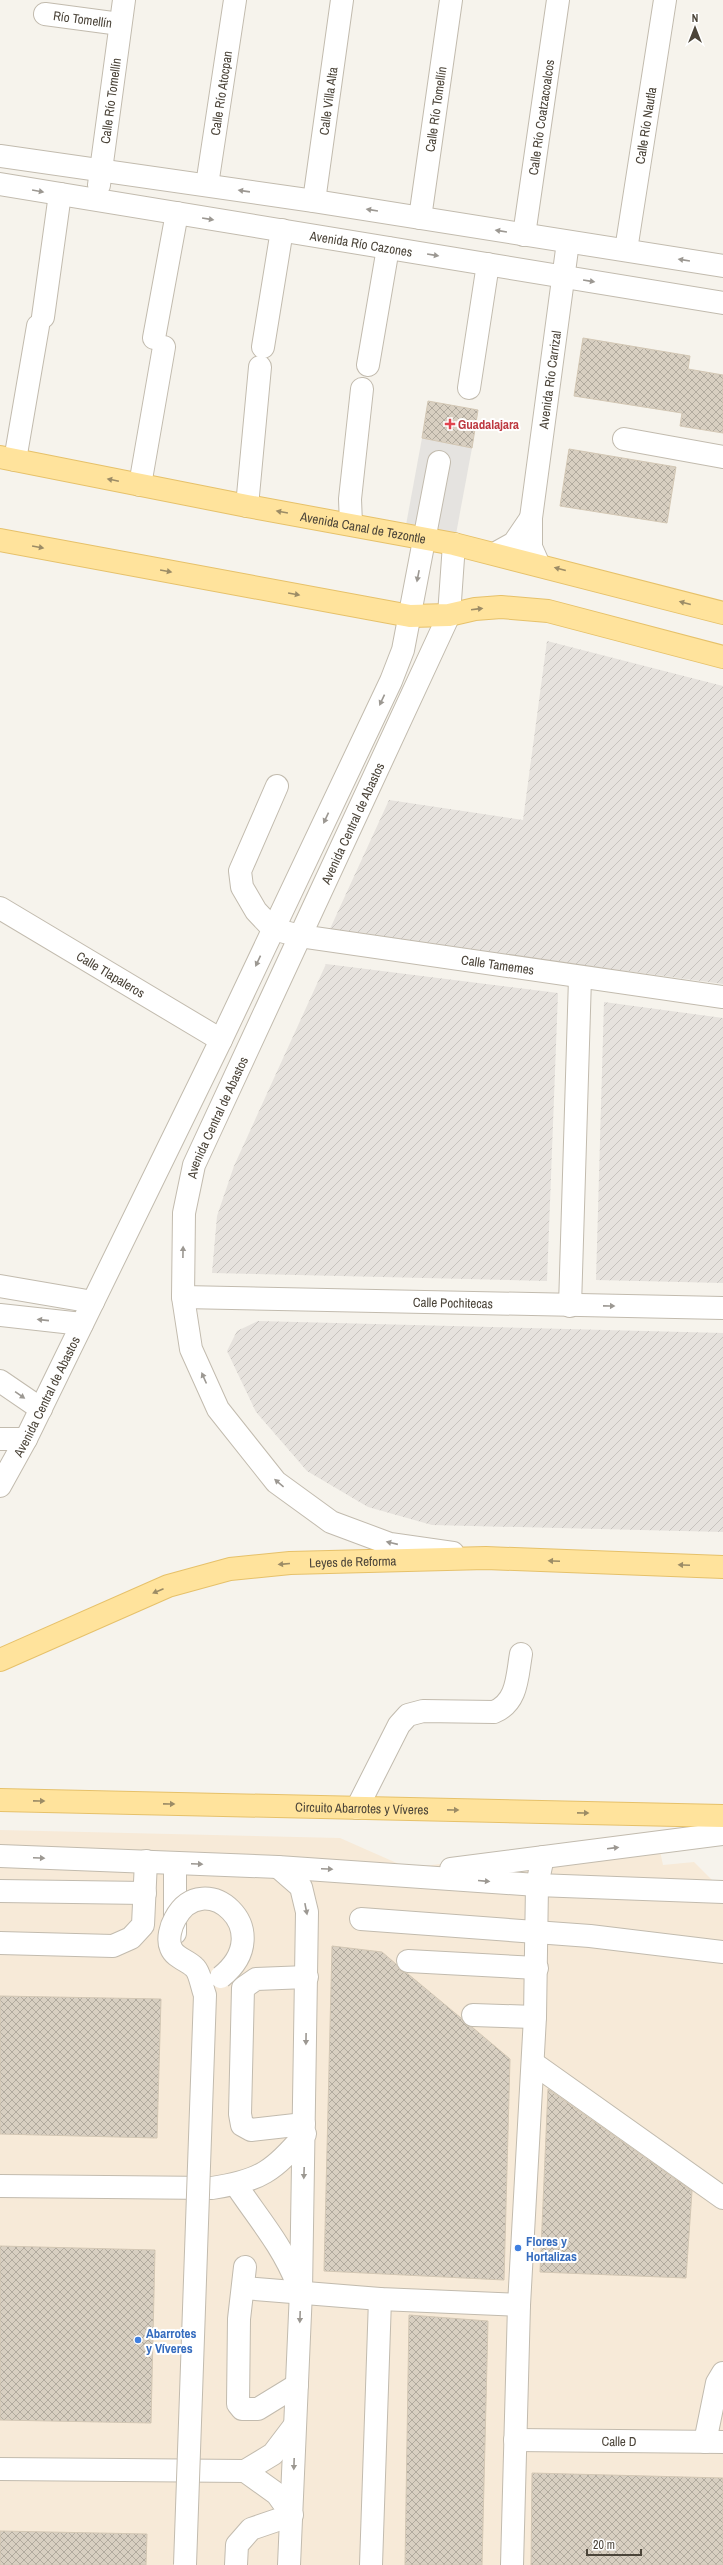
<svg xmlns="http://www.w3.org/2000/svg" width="723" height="2565" viewBox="0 0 723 2565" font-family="'Archivo Narrow',sans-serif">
  <defs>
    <pattern id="industrial-furrows" width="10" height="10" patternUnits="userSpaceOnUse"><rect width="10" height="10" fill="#e6e2dd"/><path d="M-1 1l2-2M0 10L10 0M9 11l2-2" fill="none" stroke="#c7c3be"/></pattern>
    <pattern id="building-cross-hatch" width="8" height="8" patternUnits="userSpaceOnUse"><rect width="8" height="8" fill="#d8cfc1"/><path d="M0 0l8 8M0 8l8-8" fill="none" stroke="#b1aa9e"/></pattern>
  </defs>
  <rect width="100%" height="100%" fill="#f6f3ec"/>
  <polygon fill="#f7ead8" points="0,1830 340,1838 408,1868 657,1837 663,1865 694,1862 713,1881 723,1881 723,2565 0,2565"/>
  <g fill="url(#industrial-furrows)">
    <polygon points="547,641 723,686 723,984 329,931 389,800 523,820"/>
    <polygon points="326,964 558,993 547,1281 212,1273 217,1216 234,1166"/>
    <polygon points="604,1002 723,1018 723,1283 596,1280"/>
    <polygon points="258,1321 723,1333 723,1532 432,1525 368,1507 307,1471 256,1412 227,1351 237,1331"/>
  </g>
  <polygon fill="#e5e3e0" points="422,438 472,448 456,534 406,525"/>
  <g fill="url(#building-cross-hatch)" stroke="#d3c7b4">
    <polygon points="583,338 690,356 688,369 723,375 723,433 680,426 682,413 574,396"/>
    <polygon points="428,401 478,410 472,448 422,438"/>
    <polygon points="569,449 676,467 667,523 560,506"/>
    <polygon points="332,1946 382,1952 396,1964 401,1971 408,1974 461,2018 466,2025 472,2027 510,2059 504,2280 324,2271"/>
    <polygon points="0,1996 161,1999 157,2138 0,2134"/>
    <polygon points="548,2089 692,2191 686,2278 540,2272"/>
    <polygon points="0,2246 155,2250 151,2423 0,2420"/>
    <polygon points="409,2315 488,2321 482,2565 405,2565"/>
    <polygon points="532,2473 723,2478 723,2565 531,2565"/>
    <polygon points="0,2531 147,2534 146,2565 0,2565"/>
  </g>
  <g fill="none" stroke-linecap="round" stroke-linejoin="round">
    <defs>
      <g id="minor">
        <path id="s1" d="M 45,14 L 120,24"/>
        <polyline points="0,156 314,201 723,266"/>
        <path id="s2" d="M 0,184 L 723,303"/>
        <path id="s3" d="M 99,185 L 124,0"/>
        <path id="s4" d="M 207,185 L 235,0"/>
        <path id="s5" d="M 314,201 L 342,0"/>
        <path id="s6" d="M 420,218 L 451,0"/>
        <path id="s7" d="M 524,235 L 558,0"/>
        <path id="s8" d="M 626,250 L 665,0"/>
        <polyline points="43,317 60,194"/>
        <polyline points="154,338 177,213"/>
        <polyline points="263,347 282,230"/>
        <polyline points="368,365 388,248"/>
        <polyline points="469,388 488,264"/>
        <polyline points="624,439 723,457"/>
        <polyline points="15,460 38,326"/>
        <polyline points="140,485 164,347"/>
        <polyline points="247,506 260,367"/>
        <polyline points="351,524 350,499 362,389"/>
        <polyline points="496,553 514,543 531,518"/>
        <path id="s9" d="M 538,563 L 531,547 L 531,518 L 568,242"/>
        <path id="s10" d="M 277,786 L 240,871 L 242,887 L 256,911 L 273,929 L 300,936 L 723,997"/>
        <path id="s11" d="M 0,908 L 221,1040"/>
        <polyline points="0,1286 93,1302"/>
        <path id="s12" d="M 183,1297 L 723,1308"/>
        <polyline points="570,1306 580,978"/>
        <polyline points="0,1315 82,1324"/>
        <polyline points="0,1381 41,1409"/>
        <polyline points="0,1439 26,1439"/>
        <path id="s13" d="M 0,1486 L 26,1439 L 221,1040 L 391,681 L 403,650 L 439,462"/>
        <path id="s14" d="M 453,1553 L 390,1544 L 331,1522 L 276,1482 L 218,1409 L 191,1349 L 183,1297 L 184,1213 L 194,1165 L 449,615 L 454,544"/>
        <path d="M 357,1808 L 399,1725 L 408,1715 L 423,1711 L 494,1712 C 518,1702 517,1676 521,1654"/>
        <polyline points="0,1856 278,1867 537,1885 723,1892"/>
        <polyline points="175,1863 175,1933"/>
        <polyline points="278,1867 301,1887 307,1912 301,2291 289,2565"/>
        <polyline points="451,1869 723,1834"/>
        <polyline points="0,1891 145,1893"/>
        <polyline points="361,1919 590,1936 723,1952"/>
        <polyline points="0,1943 113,1946 131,1938 143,1925 146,1861"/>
        <polyline points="408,1961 537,1968"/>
        <polyline points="473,2015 535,2017"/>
        <polyline points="533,2063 723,2198"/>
        <polyline points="304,2124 251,2130 242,2125 240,2114 243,1988 256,1979 307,1977"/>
        <path d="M 236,2185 C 258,2218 282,2245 297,2283"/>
        <path d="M 0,2186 L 212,2188 C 260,2181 274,2171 305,2134"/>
        <polyline points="245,2267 239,2319 238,2404 242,2409 258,2409 297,2385"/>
        <polyline points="243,2288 380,2299 519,2305"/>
        <path id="s15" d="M 515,2440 L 723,2442"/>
        <polyline points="705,2442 717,2383 723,2373"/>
        <polyline points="0,2469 245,2471 273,2454 295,2425"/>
        <polyline points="236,2565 237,2545 251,2529 292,2515 277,2494 245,2471"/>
        <polyline points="371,2565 380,2299"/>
        <polyline points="512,2565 519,2305 535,2017 537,1885 543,1857"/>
      </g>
      <g id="major">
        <path id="s16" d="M 0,457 L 247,506 L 454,544 L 723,613"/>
        <polyline points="0,540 410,616 449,615 475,609 501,607 548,611 723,657"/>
        <path id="s17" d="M 0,1660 L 168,1586 L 230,1569 L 290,1563 L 486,1558 L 723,1567"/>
        <path id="s18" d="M 0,1800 L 723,1816"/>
      </g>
    </defs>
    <use href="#minor" stroke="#c2bbae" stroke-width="24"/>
    <use href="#major" stroke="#e6c16a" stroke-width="24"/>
    <use href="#minor" stroke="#fff" stroke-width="22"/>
    <use href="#major" stroke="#ffe39c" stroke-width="22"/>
    <defs>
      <path id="minor-bridge" d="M 185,2565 L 205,1995 C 202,1988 200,1972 194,1967 C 187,1960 175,1958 171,1948 C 167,1939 171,1926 175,1919 C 203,1865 280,1930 221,1977"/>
    </defs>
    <use href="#minor-bridge" stroke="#c2bbae" stroke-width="24" stroke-linecap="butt"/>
    <use href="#minor-bridge" stroke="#fff" stroke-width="22"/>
  </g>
  <defs><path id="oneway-solid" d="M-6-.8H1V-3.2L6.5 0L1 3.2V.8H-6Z"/></defs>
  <g fill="#9c9892">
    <use href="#oneway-solid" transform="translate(38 191) rotate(10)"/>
    <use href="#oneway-solid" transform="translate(244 191) rotate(-172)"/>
    <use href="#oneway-solid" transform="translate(372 210) rotate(-171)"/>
    <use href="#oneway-solid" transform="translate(208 219) rotate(9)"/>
    <use href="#oneway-solid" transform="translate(501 231) rotate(-171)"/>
    <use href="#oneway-solid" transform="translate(433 255) rotate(9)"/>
    <use href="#oneway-solid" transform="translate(684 260) rotate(-171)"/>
    <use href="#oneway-solid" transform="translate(589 281) rotate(9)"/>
    <use href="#oneway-solid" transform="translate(418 576) rotate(101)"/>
    <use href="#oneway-solid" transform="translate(382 700) rotate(115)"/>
    <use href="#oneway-solid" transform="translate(326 818) rotate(115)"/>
    <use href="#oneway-solid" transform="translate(258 961) rotate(115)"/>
    <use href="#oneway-solid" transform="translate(183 1252) rotate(-89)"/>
    <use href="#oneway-solid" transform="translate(609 1306) rotate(1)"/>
    <use href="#oneway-solid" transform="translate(43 1320) rotate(-174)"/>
    <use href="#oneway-solid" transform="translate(204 1378) rotate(-114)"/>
    <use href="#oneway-solid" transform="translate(20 1395) rotate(35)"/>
    <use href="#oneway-solid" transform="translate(279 1483) rotate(-140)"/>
    <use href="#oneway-solid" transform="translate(392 1543) rotate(-167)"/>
    <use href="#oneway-solid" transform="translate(613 1848) rotate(-7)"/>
    <use href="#oneway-solid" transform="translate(39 1858) rotate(2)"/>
    <use href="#oneway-solid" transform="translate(197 1864) rotate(2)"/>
    <use href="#oneway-solid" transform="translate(327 1869) rotate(3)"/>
    <use href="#oneway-solid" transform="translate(484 1881) rotate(5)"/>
    <use href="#oneway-solid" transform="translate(306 1909) rotate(79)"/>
    <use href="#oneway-solid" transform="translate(306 2039) rotate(91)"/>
    <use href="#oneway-solid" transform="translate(304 2173) rotate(92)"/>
    <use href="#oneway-solid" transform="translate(300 2317) rotate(92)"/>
    <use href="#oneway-solid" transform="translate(294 2464) rotate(92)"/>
  </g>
  <g fill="#9c8c66">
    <use href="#oneway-solid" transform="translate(113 480) rotate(-168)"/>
    <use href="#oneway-solid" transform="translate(282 512) rotate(-170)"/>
    <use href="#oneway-solid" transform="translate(38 547) rotate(10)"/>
    <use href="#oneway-solid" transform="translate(560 569) rotate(-165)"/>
    <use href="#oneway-solid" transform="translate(166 571) rotate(10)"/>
    <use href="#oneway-solid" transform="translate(294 594) rotate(10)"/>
    <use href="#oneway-solid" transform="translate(685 603) rotate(-165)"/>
    <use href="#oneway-solid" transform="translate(477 609) rotate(-7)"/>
    <use href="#oneway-solid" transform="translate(554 1561) rotate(-178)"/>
    <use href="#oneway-solid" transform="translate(284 1564) rotate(175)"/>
    <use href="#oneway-solid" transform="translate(684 1565) rotate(-178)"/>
    <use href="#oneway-solid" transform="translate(158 1591) rotate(157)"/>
    <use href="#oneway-solid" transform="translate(39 1801) rotate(1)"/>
    <use href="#oneway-solid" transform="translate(169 1804) rotate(1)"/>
    <use href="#oneway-solid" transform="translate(453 1810) rotate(1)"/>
    <use href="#oneway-solid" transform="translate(583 1813) rotate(1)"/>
  </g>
  <path fill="#e0444e" stroke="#fff" stroke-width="1.5" d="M448 418h4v4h4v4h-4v4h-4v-4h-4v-4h4z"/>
  <g fill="#3f7fe0" stroke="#fff" stroke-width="1.5">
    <circle cx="518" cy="2248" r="4"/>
    <circle cx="138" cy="2340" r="4"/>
  </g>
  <g text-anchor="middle" stroke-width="4" stroke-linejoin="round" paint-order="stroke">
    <g font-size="13" fill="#4b4439" stroke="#fff">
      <text dy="5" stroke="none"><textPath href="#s1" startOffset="38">Río Tomellín</textPath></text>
      <text dy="5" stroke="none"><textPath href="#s4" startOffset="93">Calle Río Atocpan</textPath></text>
      <text dy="5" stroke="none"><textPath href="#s3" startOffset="85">Calle Río Tomellín</textPath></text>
      <text dy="5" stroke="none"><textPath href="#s5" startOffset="101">Calle Villa Alta</textPath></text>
      <text dy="5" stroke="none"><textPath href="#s6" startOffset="110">Calle Río Tomellín</textPath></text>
      <text dy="5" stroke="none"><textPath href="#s7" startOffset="119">Calle Río Coatzacoalcos</textPath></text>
      <text dy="5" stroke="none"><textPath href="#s8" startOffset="126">Calle Río Nautla</textPath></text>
      <text dy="5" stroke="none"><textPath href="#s2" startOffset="366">Avenida Río Cazones</textPath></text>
      <text dy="5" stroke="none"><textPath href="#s9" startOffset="186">Avenida Río Carrizal</textPath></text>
      <text dy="5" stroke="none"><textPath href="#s16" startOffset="370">Avenida Canal de Tezontle</textPath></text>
      <text dy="5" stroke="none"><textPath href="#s14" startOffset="916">Avenida Central de Abastos</textPath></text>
      <text dy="5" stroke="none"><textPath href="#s10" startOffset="389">Calle Tamemes</textPath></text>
      <text dy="5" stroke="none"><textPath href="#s11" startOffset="129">Calle Tlapaleros</textPath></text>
      <text dy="5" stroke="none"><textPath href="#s14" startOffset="592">Avenida Central de Abastos</textPath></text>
      <text dy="5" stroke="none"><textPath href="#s12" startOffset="270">Calle Pochitecas</textPath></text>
      <text dy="5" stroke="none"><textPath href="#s13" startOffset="101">Avenida Central de Abastos</textPath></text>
      <text dy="5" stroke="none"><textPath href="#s17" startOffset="371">Leyes de Reforma</textPath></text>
      <text dy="5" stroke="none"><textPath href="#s18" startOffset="362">Circuito Abarrotes y Víveres</textPath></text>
      <text dy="5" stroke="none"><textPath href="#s15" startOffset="104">Calle D</textPath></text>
    </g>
    <g font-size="13" font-weight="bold" fill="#be3a42" stroke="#fff" text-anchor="start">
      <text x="458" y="429">Guadalajara</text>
    </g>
    <g font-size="13" font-weight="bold" fill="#366cbe" stroke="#fff" text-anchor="start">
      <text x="526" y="2246">Flores y<tspan x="526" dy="15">Hortalizas</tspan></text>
      <text x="146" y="2338">Abarrotes<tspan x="146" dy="15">y Víveres</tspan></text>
    </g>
  </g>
  <g transform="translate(695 28)" stroke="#ffffff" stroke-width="3" paint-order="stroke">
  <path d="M0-3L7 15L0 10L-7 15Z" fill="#4b4439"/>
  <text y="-6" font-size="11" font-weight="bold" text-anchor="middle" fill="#4b4439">N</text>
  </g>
  <path d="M587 2549v6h54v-6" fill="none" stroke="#4b4439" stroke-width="2"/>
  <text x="593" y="2549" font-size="12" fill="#4b4439" stroke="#ffffff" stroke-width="3" paint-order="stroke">20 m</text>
</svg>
